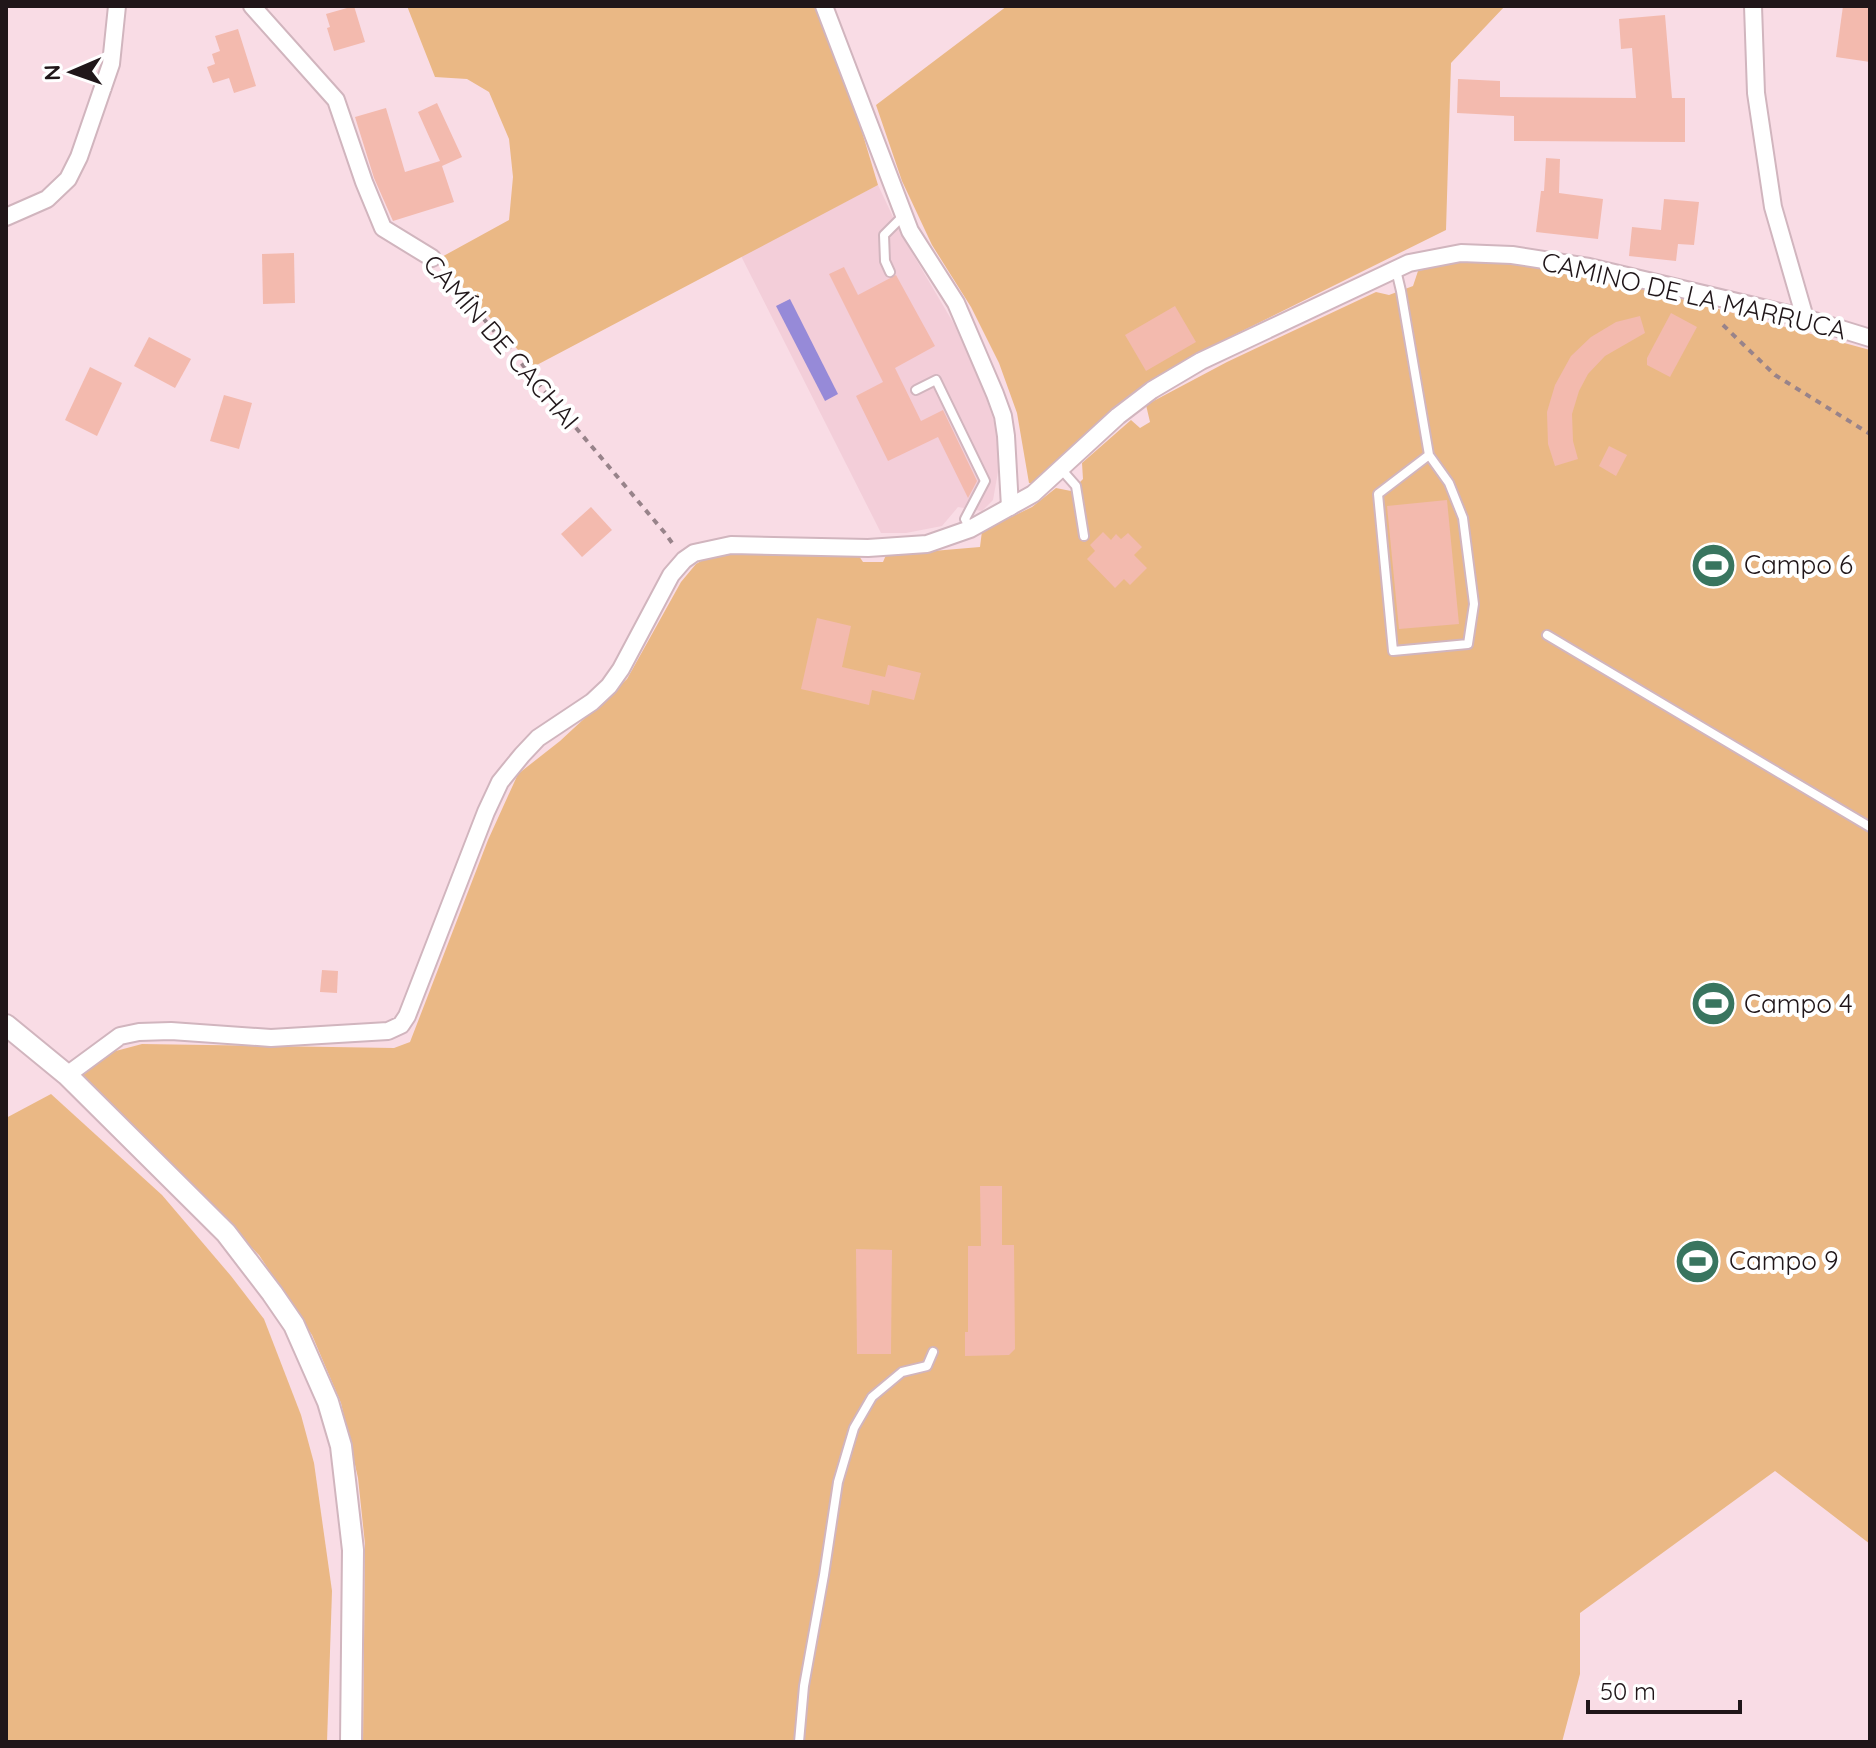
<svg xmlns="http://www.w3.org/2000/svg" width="1876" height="1748" viewBox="0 0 1876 1748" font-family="Quicksand,sans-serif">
  <rect width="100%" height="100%" fill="#f9dce5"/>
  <polygon fill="#f3ced9" points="878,185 901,234 954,324 982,386 996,427 1001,455 993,500 982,511 958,507 942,526 906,533 881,533 741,256"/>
  <g fill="#eab885">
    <polygon points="407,6 819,6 823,25 854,105 878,185 533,367 438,259 509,220 513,177 509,139 489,92 467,79 435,77"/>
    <polygon points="1007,6 1505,6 1451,63 1446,230 1234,335 1144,387 1037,483 1029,483 1017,413 999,363 971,307 932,245 902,181 876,105"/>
    <polygon points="1464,260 1544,264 1582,272 1870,350 1870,1544 1775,1471 1580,1613 1580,1674 1562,1742 363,1742 365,1544 358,1478 341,1403 312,1335 259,1255 83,1075 112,1052 142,1044 394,1048 410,1042 488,840 518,774 560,741 627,679 681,582 696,564 711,555 727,553 859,556 863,562 883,562 886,555 980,547 982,531 1032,507 1056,488 1071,491 1083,479 1082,463 1131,420 1140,428 1150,422 1146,405 1227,362 1376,292 1389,295 1413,286 1418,271"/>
    <polygon points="51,1094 162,1195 231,1276 264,1319 301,1415 314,1463 332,1591 327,1742 6,1742 6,1118"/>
  </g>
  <polygon fill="#968ad8" points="790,299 838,394 825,401 776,306"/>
  <g fill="#f3baae">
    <polygon points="354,6 365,42 334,51 327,28 330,27 326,14"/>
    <polygon points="1843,6 1870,6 1870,62 1836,57"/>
    <polygon points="1665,15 1672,98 1685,98 1685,142 1514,141 1514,116 1457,113 1458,79 1500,81 1500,97 1636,98 1632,48 1621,49 1619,19"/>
    <polygon points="238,29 256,86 234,93 229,78 213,83 207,67 215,64 212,54 220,51 215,36"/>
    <polygon points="437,103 462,157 442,166 454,202 393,221 374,178 355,117 386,108 405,172 440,161 418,112"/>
    <polygon points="1546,158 1560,159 1559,193 1603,199 1598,239 1536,232 1541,191 1544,191"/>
    <polygon points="1664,199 1699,202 1694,245 1678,244 1676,261 1629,256 1632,227 1661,230"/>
    <polygon points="294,253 295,303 263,304 262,254"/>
    <polygon points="844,267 858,295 896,275 935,346 895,368 921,421 943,410 977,481 968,498 938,437 888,461 856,396 883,382 829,274"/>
    <polygon points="1175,306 1196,342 1146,371 1125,335"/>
    <polygon points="1671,313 1697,327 1670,377 1647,365 1647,358"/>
    <polygon points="1640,316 1645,333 1605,356 1588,374 1579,391 1572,414 1573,441 1578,459 1555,466 1548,444 1547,412 1555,385 1571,356 1591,337 1616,322"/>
    <polygon points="149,337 191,359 175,388 134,366"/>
    <polygon points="90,367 122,383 97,436 65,420"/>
    <polygon points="224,395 252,403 239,449 210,441"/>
    <polygon points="1609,446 1627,455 1616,476 1599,466"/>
    <polygon points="1447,500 1459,624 1399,629 1387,506"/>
    <polygon points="591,507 612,530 582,557 561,534"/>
    <polygon points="1103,532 1111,540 1116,534 1121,539 1128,533 1142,547 1134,555 1147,568 1130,585 1124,579 1115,588 1087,559 1095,551 1090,545"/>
    <polygon points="817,618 851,626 842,667 885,677 888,665 921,673 914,700 872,690 869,705 801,689"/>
    <polygon points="322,970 338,971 337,993 320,992"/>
    <polygon points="980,1186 1002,1186 1002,1245 1014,1245 1015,1349 1009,1355 965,1356 965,1332 968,1332 968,1246 981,1246"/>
    <polygon points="856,1249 892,1250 891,1354 857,1354"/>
  </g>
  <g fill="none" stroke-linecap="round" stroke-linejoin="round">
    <defs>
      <g id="service">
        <polyline points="1396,270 1401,291 1429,455 1378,494 1393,651 1468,644 1474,604 1463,518 1449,483 1429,455"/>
        <polyline points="890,272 885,261 884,235 903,216"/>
        <polyline points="916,390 936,380 985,481 965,519 970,529"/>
        <polyline points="1061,469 1076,486 1084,536"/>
        <polyline points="1547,635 1870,827"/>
        <polyline points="799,1742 804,1686 824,1575 838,1482 854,1428 872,1397 902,1372 927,1366 933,1352"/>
      </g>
      <g id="minor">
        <polyline points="252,6 336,100 364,182 383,228 432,258"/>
        <polyline points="824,6 910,231 956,303 995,394 1003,416 1006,436 1010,507"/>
        <polyline points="1753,6 1756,93 1773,207 1805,318"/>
        <polyline points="6,217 47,199 68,179 79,157 111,64 117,6"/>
        <polyline points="67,1075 120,1036 139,1032 171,1031 271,1038 388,1031 401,1025 407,1016 486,812 500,782 522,755 538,738 592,702 609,686 621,669 671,575 684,560 694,553 731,545 868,548 927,544 970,529 1033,494 1118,416 1152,390 1201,361 1409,263 1461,253 1512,255 1589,267 1805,318 1870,338"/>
      </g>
      <polyline id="tertiary" points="6,1025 67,1075 226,1233 272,1293 294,1325 328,1402 341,1446 353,1550 351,1742"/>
    </defs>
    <use href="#service" stroke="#d1b5be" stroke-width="12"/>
    <use href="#minor" stroke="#d1b5be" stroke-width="20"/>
    <use href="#tertiary" stroke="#d1b5be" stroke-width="24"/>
    <g stroke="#98838a" stroke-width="4" stroke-dasharray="6 6" stroke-linecap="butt">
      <polyline points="444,272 665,533 675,547"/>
      <polyline points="1723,325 1775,375 1870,434"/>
    </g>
    <use href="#service" stroke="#fff" stroke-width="8"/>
    <use href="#minor" stroke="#fff" stroke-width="16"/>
    <use href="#tertiary" stroke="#fff" stroke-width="20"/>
  </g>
  <defs>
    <symbol id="stadium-disc" viewBox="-11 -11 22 22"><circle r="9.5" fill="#39755f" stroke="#fff"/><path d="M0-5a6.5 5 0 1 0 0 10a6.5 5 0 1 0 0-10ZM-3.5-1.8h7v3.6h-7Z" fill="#fff"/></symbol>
  </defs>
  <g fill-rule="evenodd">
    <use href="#stadium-disc" x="1688" y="540" width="51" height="51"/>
    <use href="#stadium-disc" x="1688" y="978" width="51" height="51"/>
    <use href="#stadium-disc" x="1672" y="1236" width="51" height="51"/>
  </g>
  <g text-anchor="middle" stroke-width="8" stroke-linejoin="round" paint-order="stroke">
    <g font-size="26" fill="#201619" stroke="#fff">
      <text transform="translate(1694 296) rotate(13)" y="9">CAMINO DE LA MARRUCA</text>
      <text transform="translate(501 342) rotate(49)" y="9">CAMÍN DE CACHAI</text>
    </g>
    <g font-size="26" fill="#201619" stroke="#fff" text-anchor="start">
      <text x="1744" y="574">Campo 6</text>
      <text x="1744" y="1013">Campo 4</text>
      <text x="1729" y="1270">Campo 9</text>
    </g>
  </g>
  <rect width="1876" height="1748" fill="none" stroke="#201619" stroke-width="16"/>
  <g transform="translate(72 72) rotate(268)" stroke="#ffffff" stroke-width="6" paint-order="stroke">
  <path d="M0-6L14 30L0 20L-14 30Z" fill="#201619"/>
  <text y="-12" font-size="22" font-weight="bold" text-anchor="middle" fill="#201619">N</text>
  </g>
  <path d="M1588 1700v12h152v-12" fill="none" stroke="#201619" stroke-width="4"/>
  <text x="1600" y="1700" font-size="24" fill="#201619" stroke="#ffffff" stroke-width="6" paint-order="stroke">50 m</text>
</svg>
